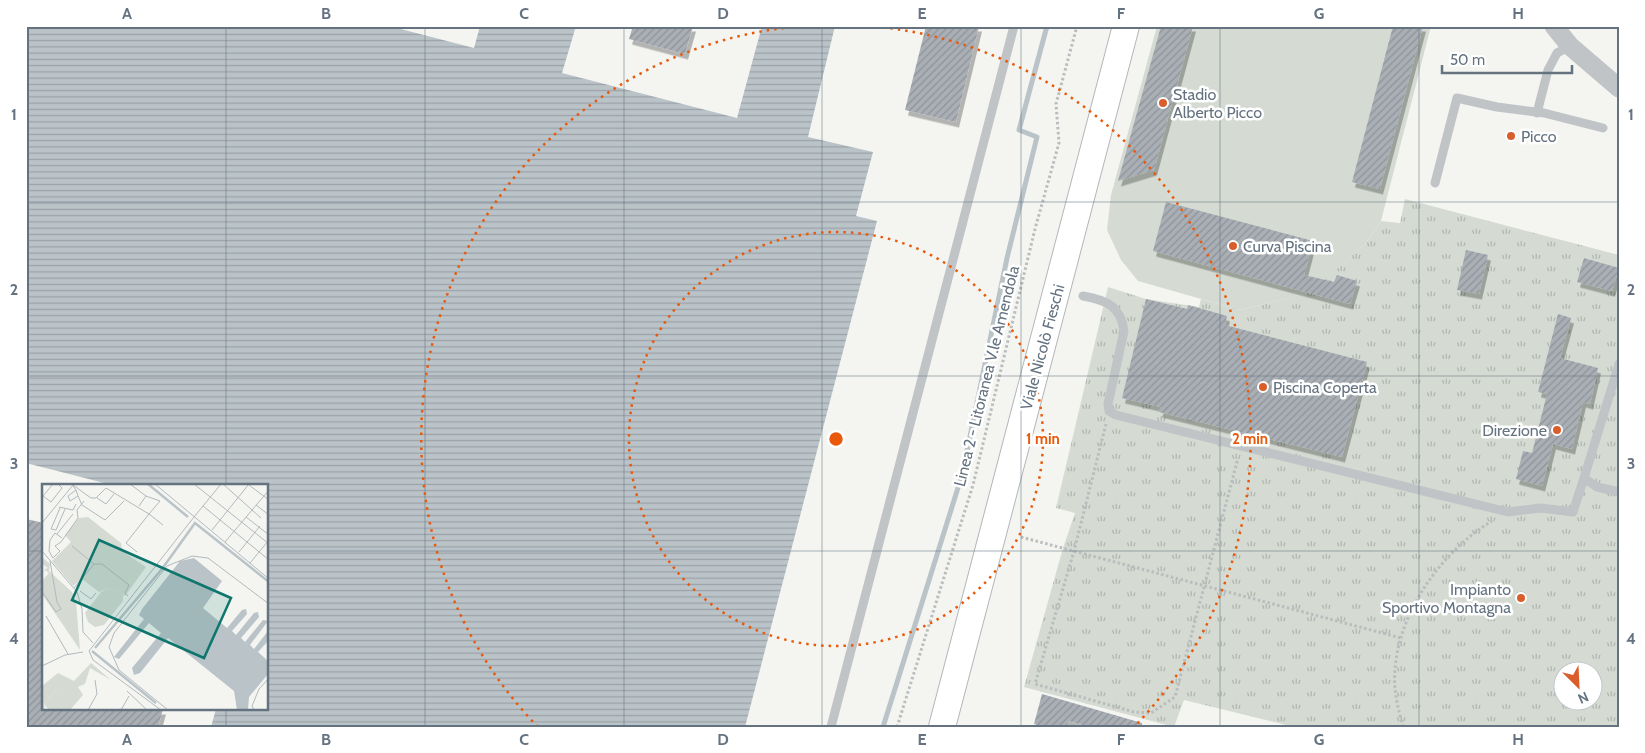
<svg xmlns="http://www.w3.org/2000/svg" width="1645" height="753" viewBox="0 0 1645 753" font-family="Cabin,sans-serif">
  <defs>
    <pattern id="park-tufts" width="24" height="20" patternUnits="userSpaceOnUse" patternTransform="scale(1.25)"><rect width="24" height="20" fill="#d5dbd2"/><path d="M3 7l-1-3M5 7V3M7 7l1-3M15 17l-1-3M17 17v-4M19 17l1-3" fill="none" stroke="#b0b6b0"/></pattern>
    <pattern id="water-rules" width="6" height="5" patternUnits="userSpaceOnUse" patternTransform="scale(1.25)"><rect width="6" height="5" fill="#bac3c8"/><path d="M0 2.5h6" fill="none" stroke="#9ba3a8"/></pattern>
    <pattern id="building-hatch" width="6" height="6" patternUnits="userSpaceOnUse" patternTransform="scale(1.25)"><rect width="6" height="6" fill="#a9afb5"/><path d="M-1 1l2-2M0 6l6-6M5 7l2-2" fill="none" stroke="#8d9399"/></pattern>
    <filter id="shadow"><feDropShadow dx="3" dy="5.5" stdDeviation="0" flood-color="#0004"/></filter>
  </defs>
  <rect width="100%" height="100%" fill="#f4f5f1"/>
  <polygon fill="#d5dbd2" points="1157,26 1431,26 1381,221 1366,243 1312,292 1240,310 1138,281 1121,260 1107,230 1111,195"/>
  <path fill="url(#park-tufts)" fill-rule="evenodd" d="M 1405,199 L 1619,255 L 1619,727 L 1294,727 L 1184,700 L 1174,727 L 1024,687 L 1063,548 L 1075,513 L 1056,508 L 1108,287 L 1146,299 L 1199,307 L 1201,299 L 1240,310 L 1311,292 L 1366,243 L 1381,221 L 1400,223 ZM 1562,670 L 1592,670 L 1592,700 L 1562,700 Z"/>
  <polygon fill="url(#water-rules)" points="26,26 389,26 474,48 480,26 576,26 562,73 737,118 762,26 835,26 808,137 873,152 856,216 877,221 745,727 211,727 216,709 268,709 268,486 112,485 26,463"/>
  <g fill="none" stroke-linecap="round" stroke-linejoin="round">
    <polyline stroke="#bac3c8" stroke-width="5" points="883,727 962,475 1007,258 1037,137 1019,130 1047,26"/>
  </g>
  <g fill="url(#building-hatch)" filter="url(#shadow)">
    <polygon points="633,26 693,26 685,54 629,39"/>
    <polygon points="926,26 979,26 956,122 905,110"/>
    <polygon points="1161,26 1193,26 1154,170 1118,181"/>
    <polygon points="1393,26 1423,26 1380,189 1352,182"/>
    <polygon points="1166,202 1313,241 1304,275 1334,282 1337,275 1357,281 1350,304 1153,251"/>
    <polygon points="1466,250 1488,255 1479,294 1457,290"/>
    <polygon points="1584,258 1619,268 1612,291 1577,282"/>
    <polygon points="1146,299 1187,309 1188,305 1199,308 1227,316 1225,325 1367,362 1342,457 1159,412 1161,407 1122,398"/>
    <polygon points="1558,314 1571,318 1560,358 1598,368 1590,404 1583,402 1572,449 1553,444 1542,486 1516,479 1523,451 1532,453 1547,394 1538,392"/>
    <polygon points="26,519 44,523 44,709 163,709 158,727 26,727"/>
    <polygon points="1042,694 1142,723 1142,727 1089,727 1069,721 1067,727 1044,727 1034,724"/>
  </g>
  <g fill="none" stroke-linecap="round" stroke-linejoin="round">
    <defs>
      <polyline id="secondary" points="942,727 1126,26"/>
    </defs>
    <use href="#secondary" stroke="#b3b7bb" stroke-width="28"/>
    <g stroke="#babcbe" stroke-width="3" stroke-dasharray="2.5 2.5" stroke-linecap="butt">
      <polyline points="1106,424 1074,551 1035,684 1134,712 1151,713 1175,697 1238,458"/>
      <polyline points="1021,537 1401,638"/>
      <polyline points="897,727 973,485 1035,229 1059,143 1056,104 1077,26"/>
      <path d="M 1403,727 C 1398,708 1393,689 1395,670 C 1399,611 1442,551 1492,521"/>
    </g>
    <g stroke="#c0c4c7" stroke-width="9">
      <polyline points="1537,113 1548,70 1557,53 1570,46"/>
      <polyline points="1435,183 1457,98 1497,107 1544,113 1603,128"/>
      <path d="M 1083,296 C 1106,300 1121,306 1124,331 L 1108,404 L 1109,411 L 1116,415 L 1508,512 L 1541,508 L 1573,512 L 1584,478"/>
      <polyline points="1619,364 1584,478 1597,487 1619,492"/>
      <polyline points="831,727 1014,26"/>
    </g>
    <polyline stroke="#c0c4c7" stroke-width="19" points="1554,26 1570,46 1619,88"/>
    <use href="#secondary" stroke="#fff" stroke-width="26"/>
  </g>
  <path fill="none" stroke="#657381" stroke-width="1" stroke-opacity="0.55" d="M 226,26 L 226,486M 425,26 L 425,727M 624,26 L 624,727M 822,26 L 822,727M 1021,26 L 1021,727M 1220,26 L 1220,727M 1419,26 L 1419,727M 26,202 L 1619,202M 26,376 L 1619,376M 26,551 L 44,551M 268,551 L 1619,551M 226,709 L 226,727"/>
  <g fill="none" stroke="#e8590c" stroke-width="2.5" stroke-dasharray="2.5 5">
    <circle cx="836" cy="439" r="207"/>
    <path d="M538 727A414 414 0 0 1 804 26M868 26A414 414 0 0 1 1134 727"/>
  </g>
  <g fill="#da5e2b" stroke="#fff" stroke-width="2">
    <circle cx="1163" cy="103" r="5"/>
    <circle cx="1511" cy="136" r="5"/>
    <circle cx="1233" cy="246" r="5"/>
    <circle cx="1263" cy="387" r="5"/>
    <circle cx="1557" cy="430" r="5"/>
    <circle cx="1521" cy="598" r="5"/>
  </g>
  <g text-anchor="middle" stroke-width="5" stroke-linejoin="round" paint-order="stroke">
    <g font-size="16" fill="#657381" stroke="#fff" text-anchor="start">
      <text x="1173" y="100">Stadio<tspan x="1173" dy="18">Alberto Picco</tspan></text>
      <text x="1521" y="142">Picco</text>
      <text x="1243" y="252">Curva Piscina</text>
      <text x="1273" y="393">Piscina Coperta</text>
      <text x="1547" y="436" text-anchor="end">Direzione</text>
      <text x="1511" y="595" text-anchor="end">Impianto<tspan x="1511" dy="18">Sportivo Montagna</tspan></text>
    </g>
    <g font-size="16" fill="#657381" stroke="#fff">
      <text transform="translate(1042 347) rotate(-75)" y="6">Viale Nicolò Fieschi</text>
      <text transform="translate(986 376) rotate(-76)" y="6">Linea 2 - Litoranea V.le Amendola</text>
    </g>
  </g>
  <g transform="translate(42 484)">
    <rect width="226" height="226" fill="#f4f5f1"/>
    <path d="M 67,104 L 81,111 L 81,117 L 62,141 L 53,143 L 46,138 L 43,129 L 59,108 ZM 36,203 L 41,211 L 28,226 L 7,226 L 2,220 L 14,206 Z" fill="#d5dbd2"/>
    <path d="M 49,179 L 69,196 L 48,184 L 43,200 L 31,205 L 14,206 L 2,220 L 3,226 L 0,226 L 0,202 L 16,189 L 32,197 Z" fill="#d5dbd2"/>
    <path d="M 46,33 L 79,59 L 80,67 L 104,83 L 83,112 L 67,104 L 57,108 L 40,95 L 31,102 L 10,77 L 29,58 L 23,51 L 37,34 ZM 0,73 L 8,80 L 7,87 L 30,108 L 34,118 L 38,166 L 0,110 L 0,97 L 7,89 L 3,86 L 0,91 L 3,85 L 6,84 L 0,80 Z" fill="#d5dbd2"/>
    <path d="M 152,74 L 180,97 L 161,124 L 185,144 L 200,126 L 204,125 L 205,130 L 190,147 L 194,151 L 212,129 L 216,128 L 217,133 L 199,154 L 203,158 L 221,136 L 226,137 L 208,161 L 212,165 L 226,147 L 226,157 L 216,168 L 226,177 L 226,190 L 207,213 L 206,226 L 195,226 L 192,207 L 126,154 L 98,189 L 92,191 L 90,184 L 119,149 L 107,139 L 77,175 L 72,173 L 102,135 L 97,131 L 100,125 L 138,77 Z" fill="#bac3c8"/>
    <path fill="none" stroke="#bac3c8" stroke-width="2.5" d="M 106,0 L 146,33M 53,164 L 120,85 L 153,39 L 227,98M 50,167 L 114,219"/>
    <path fill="none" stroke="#b2b9bd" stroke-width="1" d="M 11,0 L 1,12 L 9,18 L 20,4 L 16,0M 88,0 L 104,12M 113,0 L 227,95M 152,0 L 227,60M 181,0 L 219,34M 31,1 L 49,14 L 54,14 L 64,4 L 107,30 L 118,17 L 104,12 L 97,22M 207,1 L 227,16M 31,2 L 34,6 L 36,12 L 28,17 L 26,12 L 34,6M 36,12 L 40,21 L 63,36 L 82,17M 55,14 L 64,20 L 72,10M 214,21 L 227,31M 161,22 L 227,76M 17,23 L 31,26 L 34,20M 18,24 L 9,45 L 14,46 L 23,25M 152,33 L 179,0M 204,33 L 227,51M 0,39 L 31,1M 170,46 L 207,0M 15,50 L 31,30M 20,54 L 13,49 L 8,56 L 7,67 L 11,74 L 18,67 L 13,62 L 19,58 L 36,34 L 35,26 L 42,17M 183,58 L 227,6M 30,62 L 52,80 L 32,104M 0,67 L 35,108 L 40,125 L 41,148 L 51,159M 95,68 L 84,59 L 107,30 L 121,41M 197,68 L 218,42M 208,79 L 227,56M 52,80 L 60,80 L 87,101 L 83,109 L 86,112M 38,107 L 49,115 L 54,109M 1,109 L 14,128 L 19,125 L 15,118 L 8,77M 4,132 L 26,170M 0,182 L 23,171 L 41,168M 85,207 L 105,226M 46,226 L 55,210 L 53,196M 79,226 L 87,212M 119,226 L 51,176 L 47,167 L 152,33M 126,226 L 77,186 L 67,163 L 72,149 L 125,82 L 150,72 L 166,74 L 227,120M 212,226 L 210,222 L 217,205 L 227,194"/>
    <path fill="#0f766e" fill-opacity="0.15" stroke="#0f766e" stroke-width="2.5" d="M 57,56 L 189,114 L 162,174 L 30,116 Z"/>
    <rect width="226" height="226" fill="none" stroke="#657381" stroke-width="2.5"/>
  </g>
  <circle cx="836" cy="439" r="8" fill="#e8590c" stroke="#fff" stroke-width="2.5"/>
  <g font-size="15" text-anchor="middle" font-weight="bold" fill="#e8590c" stroke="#fff" stroke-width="5" stroke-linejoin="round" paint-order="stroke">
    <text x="1043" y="444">1 min</text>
    <text x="1250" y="444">2 min</text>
  </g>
  <rect width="1645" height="753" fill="none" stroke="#ffffff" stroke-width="55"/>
  <g transform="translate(1578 686) rotate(156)"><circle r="24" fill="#ffffff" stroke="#c1c7cd"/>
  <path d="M0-4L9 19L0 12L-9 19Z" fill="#da5e2b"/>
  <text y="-8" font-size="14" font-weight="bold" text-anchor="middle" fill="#657381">N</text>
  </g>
  <path d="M1442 65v8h130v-8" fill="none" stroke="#657381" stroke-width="2.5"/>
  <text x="1450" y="65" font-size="15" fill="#657381" stroke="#ffffff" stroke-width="4" paint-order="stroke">50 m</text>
  <rect x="28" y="28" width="1590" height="698" fill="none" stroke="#657381" stroke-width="2"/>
  <g font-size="16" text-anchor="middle" font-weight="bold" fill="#657381">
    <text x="127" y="19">A</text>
    <text x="326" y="19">B</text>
    <text x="524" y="19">C</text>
    <text x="723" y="19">D</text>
    <text x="922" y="19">E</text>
    <text x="1121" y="19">F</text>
    <text x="1319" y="19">G</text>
    <text x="1518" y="19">H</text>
    <text x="14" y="120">1</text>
    <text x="1631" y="120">1</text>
    <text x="14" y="295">2</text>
    <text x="1631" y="295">2</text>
    <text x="14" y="469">3</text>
    <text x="1631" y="469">3</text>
    <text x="14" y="644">4</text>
    <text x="1631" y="644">4</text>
    <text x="127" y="745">A</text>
    <text x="326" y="745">B</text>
    <text x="524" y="745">C</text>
    <text x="723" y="745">D</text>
    <text x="922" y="745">E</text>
    <text x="1121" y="745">F</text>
    <text x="1319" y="745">G</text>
    <text x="1518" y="745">H</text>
  </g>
</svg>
